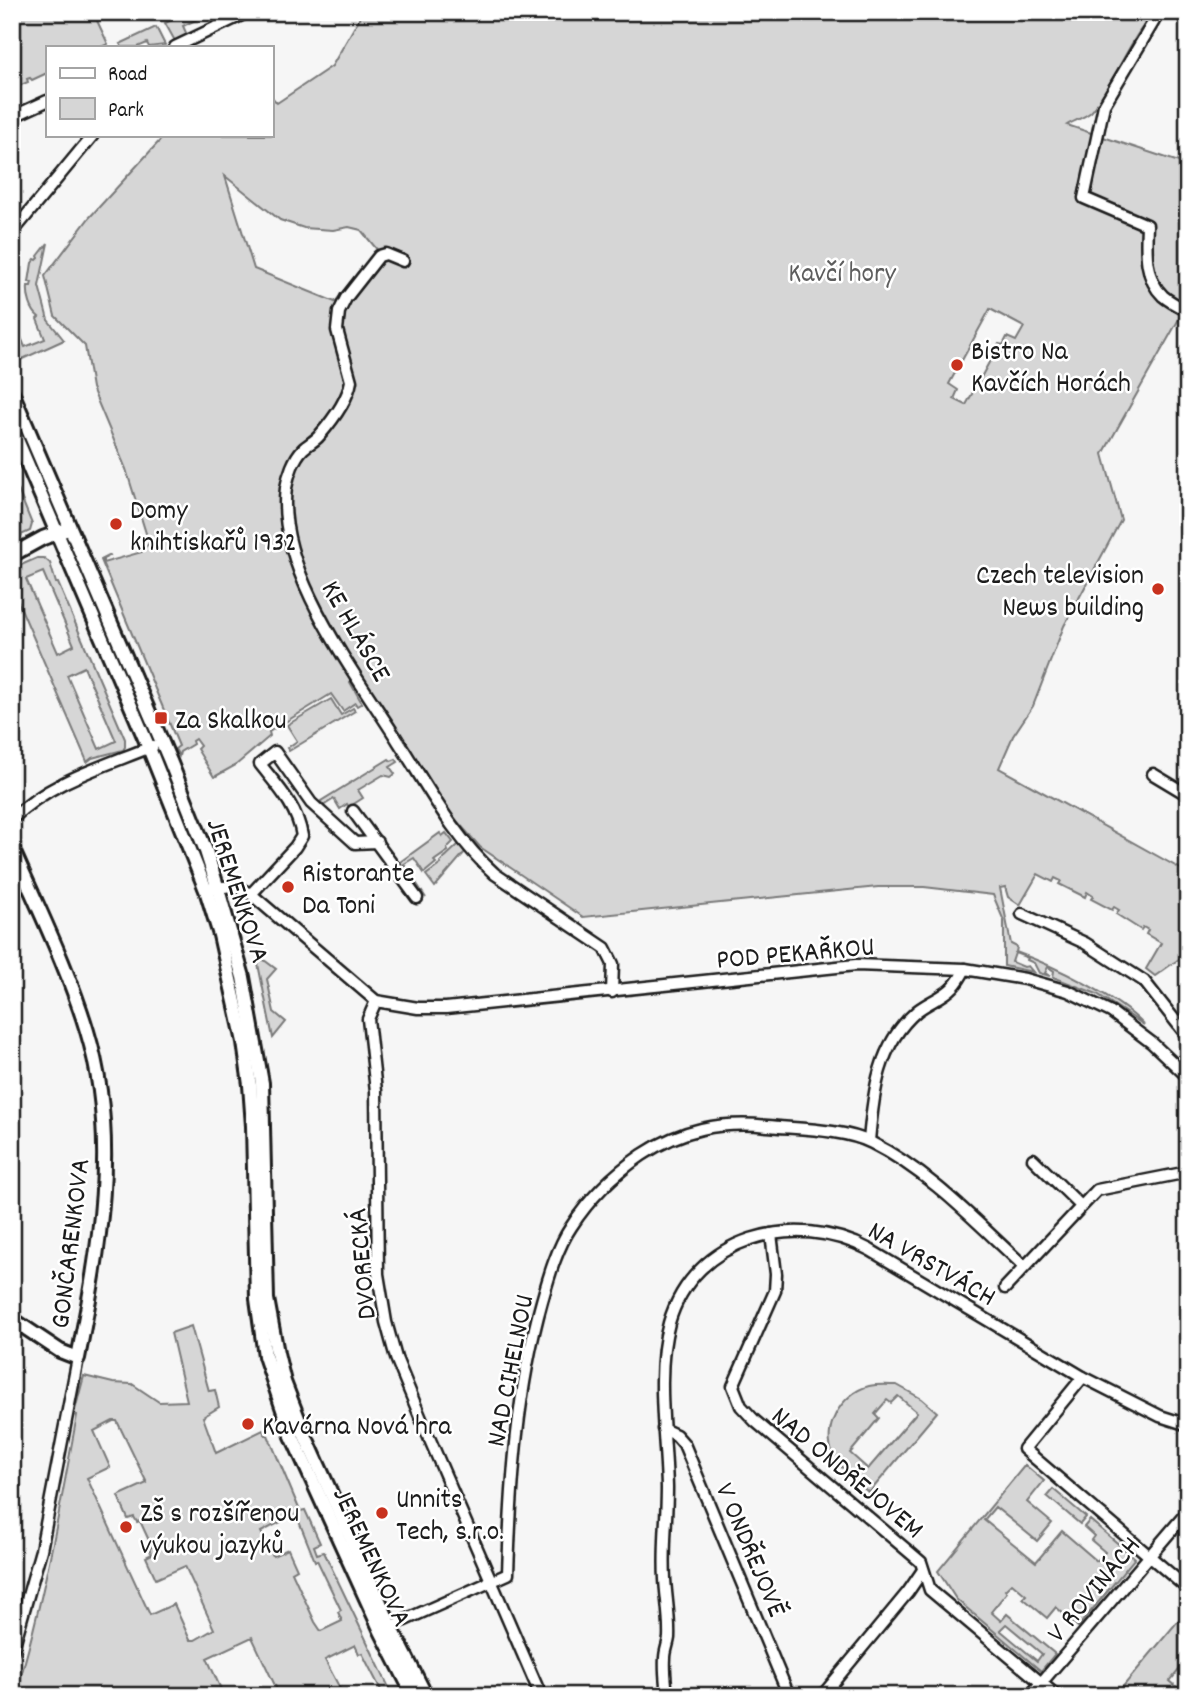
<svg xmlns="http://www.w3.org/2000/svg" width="1200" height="1708" viewBox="0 0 1200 1708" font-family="Dekko,sans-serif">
  <rect width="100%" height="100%" fill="#f6f6f6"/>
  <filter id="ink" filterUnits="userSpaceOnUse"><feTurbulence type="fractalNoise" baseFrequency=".0143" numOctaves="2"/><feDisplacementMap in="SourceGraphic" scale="14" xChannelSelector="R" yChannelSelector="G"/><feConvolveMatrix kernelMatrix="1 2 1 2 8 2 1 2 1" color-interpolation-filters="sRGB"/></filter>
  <g filter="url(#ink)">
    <g fill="#d6d6d6" stroke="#797979" stroke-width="2" fill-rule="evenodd">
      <polygon points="12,12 93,12 108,44 101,47 47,47 47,73 32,80 30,78 27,79 28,82 12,89"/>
      <polygon points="190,12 212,12 183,26 187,35 175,41 165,23"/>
      <path d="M 363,12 L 1157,12 C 1136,24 1110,92 1091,112 C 1085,117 1074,121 1067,125 L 1188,165 L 1188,303 L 1103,454 L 1121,520 L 1064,626 L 1033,706 L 1013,736 L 999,768 L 1188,873 L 1188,970 L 1179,959 L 1155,976 L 1146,969 L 1161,943 L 1146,934 L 1148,930 L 1143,927 L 1141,930 L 1116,914 L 1119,910 L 1114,907 L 1112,910 L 1091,899 L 1093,896 L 1087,892 L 1085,897 L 1059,884 L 1061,881 L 1055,878 L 1053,882 L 1038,874 L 1020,905 L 1008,897 L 1005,887 L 1000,888 L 1011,944 L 1017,947 L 1016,952 C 1054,966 1117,996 1144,1025 L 1097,994 L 1053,977 L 1054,971 L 1048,967 L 1045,973 L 1050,976 L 1039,973 L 1034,963 L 1027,960 L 1028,958 L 1015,953 L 1012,962 L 1024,967 L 1028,966 L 1033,972 L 1004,966 L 1004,921 L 993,895 L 924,887 L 878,887 L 583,917 L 480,847 L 449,812 L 361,675 L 350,682 L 362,703 L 357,706 L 355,703 L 343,711 L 331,694 L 269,732 L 270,736 L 236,765 L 216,776 L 214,777 L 197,749 L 200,746 L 195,739 L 192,741 L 193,744 L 180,752 L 179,756 L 175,749 L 179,746 L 101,560 L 111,555 L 103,559 L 103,563 L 142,552 L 149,543 L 126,469 L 92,388 L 85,346 L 55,316 L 45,276 L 89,218 L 165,135 L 271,135 L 271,96 L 277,103 L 332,66 ZM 225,176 L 280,220 L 304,228 L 333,230 L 349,227 L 361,230 L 379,252 L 358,272 L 335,302 L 254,269 ZM 990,309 L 1024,327 L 1016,341 L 1007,337 L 1003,345 L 999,344 L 966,405 L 954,399 L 958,390 L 949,384 Z"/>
      <polygon points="156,27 165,45 149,47 147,43 138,47 122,47 120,44"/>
      <path d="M 48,243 L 39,286 L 48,320 L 64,340 L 16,362 L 12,354 L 12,316 L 25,347 L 45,339 L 37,319 L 39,317 C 31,311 27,297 28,286 L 31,286 L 32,282 L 29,282 L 32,263 L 35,259 L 37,260 L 39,258 L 38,256 Z"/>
      <polygon points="12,475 32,524 30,531 12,539 12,523 20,519 12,500"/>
      <path d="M 37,558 L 44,558 L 50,563 L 56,583 L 58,583 L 125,739 L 125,747 L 123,750 L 92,758 L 87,762 L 86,759 L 12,588 L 12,569 ZM 43,572 L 74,645 L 58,653 L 26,579 ZM 84,667 L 116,741 L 99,749 L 67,675 Z"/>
      <polygon points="331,699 341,715 353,708 355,711 289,751 287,748 297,741 287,725"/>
      <polygon points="389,759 391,761 396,759 398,762 390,767 395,774 391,777 383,775 358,790 363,798 349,807 347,804 340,809 334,799 323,806 321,801"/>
      <polygon points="440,833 442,836 446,833 453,842 447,848 448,851 434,861 436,863 424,873 414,858 404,864 426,898 400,862"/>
      <polygon points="459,844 465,852 435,887 426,875 441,864 440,862"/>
      <polygon points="260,960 264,960 276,969 267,979 274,1012 286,1022 273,1038 258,964"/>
      <path d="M 191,1326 L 209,1391 L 215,1390 L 219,1407 L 203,1417 L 216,1453 L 263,1430 L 265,1435 L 268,1435 L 300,1511 L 305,1510 L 320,1543 L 314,1546 L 317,1554 L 324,1552 L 393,1696 L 384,1696 L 362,1653 L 359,1654 L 355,1645 L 325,1660 L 344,1696 L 280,1696 L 252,1637 L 207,1658 L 224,1696 L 15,1696 C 43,1604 60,1509 77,1415 L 74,1414 L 84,1376 L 113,1383 L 132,1384 L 159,1402 L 187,1401 L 171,1333 ZM 113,1421 L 117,1421 L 147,1483 L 118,1496 L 128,1519 L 134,1517 L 137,1522 L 140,1521 L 152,1547 L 149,1549 L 152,1554 L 146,1557 L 156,1579 L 185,1566 L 214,1629 L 195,1640 L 190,1640 L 174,1604 L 150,1615 L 87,1478 L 110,1467 L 94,1431 ZM 296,1514 L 315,1561 L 317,1560 L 341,1610 L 338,1612 L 342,1621 L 321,1631 L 315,1622 L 292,1572 L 297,1569 L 288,1549 L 273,1556 L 261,1532 Z"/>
      <path d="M 897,1385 L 922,1399 L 937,1412 L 869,1493 C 858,1482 841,1470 834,1457 C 820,1430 841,1393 869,1386 C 878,1384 888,1385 897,1385 ZM 898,1396 L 917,1412 L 868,1469 L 850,1453 L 879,1418 L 875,1414 L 887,1400 L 891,1403 Z"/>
      <path d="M 1025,1465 L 1044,1481 L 1027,1502 L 1052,1523 L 1037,1541 L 995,1507 L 984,1520 L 1036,1562 L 1062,1531 L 1097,1561 L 1105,1552 L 1091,1540 L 1094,1536 L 1084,1527 L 1090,1520 L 1135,1558 L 1078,1627 L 1056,1607 L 1047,1618 L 1023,1598 L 1026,1595 L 1012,1583 L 1005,1590 L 1007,1592 L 991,1612 L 1001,1621 L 1007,1614 L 1055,1654 L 1041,1671 L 956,1599 L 938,1571 ZM 1006,1624 L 1042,1654 L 1037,1661 L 1000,1630 Z"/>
      <polygon points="1053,1489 1086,1517 1080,1524 1047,1496"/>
      <polygon points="1188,1609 1188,1632 1183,1638 1188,1643 1188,1659 1170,1681 1188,1696 1115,1696"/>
    </g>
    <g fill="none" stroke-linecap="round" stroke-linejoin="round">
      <defs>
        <g id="minor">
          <path d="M 1154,21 L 1104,105 L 1084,198 L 1147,225 C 1146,250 1144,278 1163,296 C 1170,302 1180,307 1188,311"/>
          <polyline points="175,47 248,12"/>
          <polyline points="12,117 47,101"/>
          <polyline points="12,233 93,135"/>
          <path d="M 403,261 L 386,254 L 379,256 L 346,298 L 339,312 L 337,330 L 351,381 C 348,400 332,421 319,436 C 315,441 308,444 303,449 C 294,458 288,475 286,488 C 275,570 356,674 398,741 C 427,786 454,838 495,874 L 605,948 L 613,964 L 612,992"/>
          <polyline points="1153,774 1188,795"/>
          <polyline points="353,811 417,898"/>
          <path d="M 12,819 C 50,781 105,766 153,746"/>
          <polyline points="213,888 234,886 251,894 376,1001 418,1008 446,1008 856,965 965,969 1025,979 1068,991 1111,1012 1152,1043 1188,1077"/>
          <path d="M 251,894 L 295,847 L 302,836 C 297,806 278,787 260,764 L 275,752 L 311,803 L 355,843 L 377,842"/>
          <polyline points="1022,914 1085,943 1144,981 1188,1037"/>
          <polyline points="376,1001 368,1019 376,1091 378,1274 386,1322 396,1358 424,1426 541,1696"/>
          <path d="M 869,1141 C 873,1094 878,1044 917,1011 C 928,1002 944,997 953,987 C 958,982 962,975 965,969"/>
          <polyline points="1033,1159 1081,1206"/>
          <polyline points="771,1234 776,1274 775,1291 733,1386 741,1406 755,1421 921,1562 930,1590 1057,1696"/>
          <polyline points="1005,1288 1097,1190 1188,1172"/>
          <polyline points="1083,1377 1024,1449 1188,1589"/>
          <polyline points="663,1429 676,1435 684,1444 789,1696"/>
          <path d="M 387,1628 L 508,1574 C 511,1481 517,1390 542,1301 C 549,1276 557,1248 571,1227 C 589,1199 614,1174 642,1155 C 681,1129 721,1121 768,1126 C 799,1129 844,1129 872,1143 C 930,1172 977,1223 1024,1266"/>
          <polyline points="12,1652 41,1550 78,1358"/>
          <path d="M 667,1696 C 666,1683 664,1671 665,1658 C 665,1651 668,1645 669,1638 C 670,1618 666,1598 665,1579 C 663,1549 667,1518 667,1488 C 666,1438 655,1372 669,1323 C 694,1236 796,1210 870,1250 L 1083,1377 L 1160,1416 L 1188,1425"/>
          <polyline points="822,1696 908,1592 923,1570"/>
          <polyline points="1030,1696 1188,1511"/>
        </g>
        <g id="tertiary">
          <polyline points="12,392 170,761 206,851 217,886 243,977 262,1083 267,1299 277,1353 284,1382 303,1431 391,1627 426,1696"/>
          <polyline points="12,428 149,748 206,890 220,935 244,1042 250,1085 253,1126 257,1299 265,1356 292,1436 381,1631 414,1696"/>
          <polyline points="12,555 43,538 65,530"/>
          <path d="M 12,848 C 38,908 68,968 87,1031 C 120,1139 99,1250 78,1358 L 60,1351 L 12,1319"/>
        </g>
      </defs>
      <use href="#minor" stroke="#1c1c1c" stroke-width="15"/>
      <use href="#tertiary" stroke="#1c1c1c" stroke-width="18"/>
      <use href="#minor" stroke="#fff" stroke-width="10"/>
      <use href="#tertiary" stroke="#fff" stroke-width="12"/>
    </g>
  </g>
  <g fill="#c8321e" stroke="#fff" stroke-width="2.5">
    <circle cx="957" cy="365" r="7"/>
    <circle cx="116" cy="524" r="7"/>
    <circle cx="1158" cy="589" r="7"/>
    <rect x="154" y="711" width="14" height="14" rx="3.5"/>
    <circle cx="288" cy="887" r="7"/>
    <circle cx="248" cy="1424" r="7"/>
    <circle cx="382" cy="1513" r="7"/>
    <circle cx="126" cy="1527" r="7"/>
  </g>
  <g text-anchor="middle" stroke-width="5" stroke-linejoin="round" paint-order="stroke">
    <g font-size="28" fill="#5d5d5d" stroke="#fff">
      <text x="842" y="281">Kavčí hory</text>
    </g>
    <g font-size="28" fill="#1c1c1c" stroke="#fff" text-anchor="start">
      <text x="971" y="359">Bistro Na<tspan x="971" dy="32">Kavčích Horách</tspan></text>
      <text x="130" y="518">Domy<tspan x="130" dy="32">knihtiskařů 1932</tspan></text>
      <text x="1144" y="583" text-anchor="end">Czech television<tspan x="1144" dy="32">News building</tspan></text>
      <text x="175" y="728">Za Skalkou</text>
      <text x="302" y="881">Ristorante<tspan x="302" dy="32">Da Toni</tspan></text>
      <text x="262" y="1434">Kavárna Nová hra</text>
      <text x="396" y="1507">Unnits<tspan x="396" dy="32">Tech, s.r.o.</tspan></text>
      <text x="140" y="1521">ZŠ s rozšířenou<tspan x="140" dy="32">výukou jazyků</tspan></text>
    </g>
    <g font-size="28" fill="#1c1c1c" stroke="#fff">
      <text transform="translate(358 630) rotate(60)" y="10">KE HLÁSCE</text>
      <text transform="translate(240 890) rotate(72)" y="10">JEREMENKOVA</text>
      <text transform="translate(795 951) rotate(-5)" y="10">POD PEKAŘKOU</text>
      <text transform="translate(68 1243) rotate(-83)" y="10">GONČARENKOVA</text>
      <text transform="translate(933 1262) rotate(30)" y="10">NA VRSTVÁCH</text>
      <text transform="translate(360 1264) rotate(-95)" y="10">DVORECKÁ</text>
      <text transform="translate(508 1370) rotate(-79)" y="10">NAD CIHELNOU</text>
      <text transform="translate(849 1471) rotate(40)" y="10">NAD ONDŘEJOVEM</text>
      <text transform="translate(753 1549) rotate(67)" y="10">V ONDŘEJOVĚ</text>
      <text transform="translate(374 1556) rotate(65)" y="10">JEREMENKOVA</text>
      <text transform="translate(1092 1588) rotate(-50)" y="10">V ROVINÁCH</text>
    </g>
  </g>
  <rect width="1200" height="1708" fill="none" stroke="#fff" stroke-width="42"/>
  <rect x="21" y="21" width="1158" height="1666" fill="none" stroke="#1c1c1c" stroke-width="2.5" filter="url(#ink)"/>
  <rect x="46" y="46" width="228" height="91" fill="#ffffff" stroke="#a4a4a4" stroke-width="2"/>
  <rect x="60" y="68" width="35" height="10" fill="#ffffff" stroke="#a4a4a4" stroke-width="2"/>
  <text x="108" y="80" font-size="21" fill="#1c1c1c">Road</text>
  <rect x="60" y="98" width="35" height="21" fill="#d6d6d6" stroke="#a4a4a4" stroke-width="2"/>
  <text x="108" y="116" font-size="21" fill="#1c1c1c">Park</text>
</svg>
